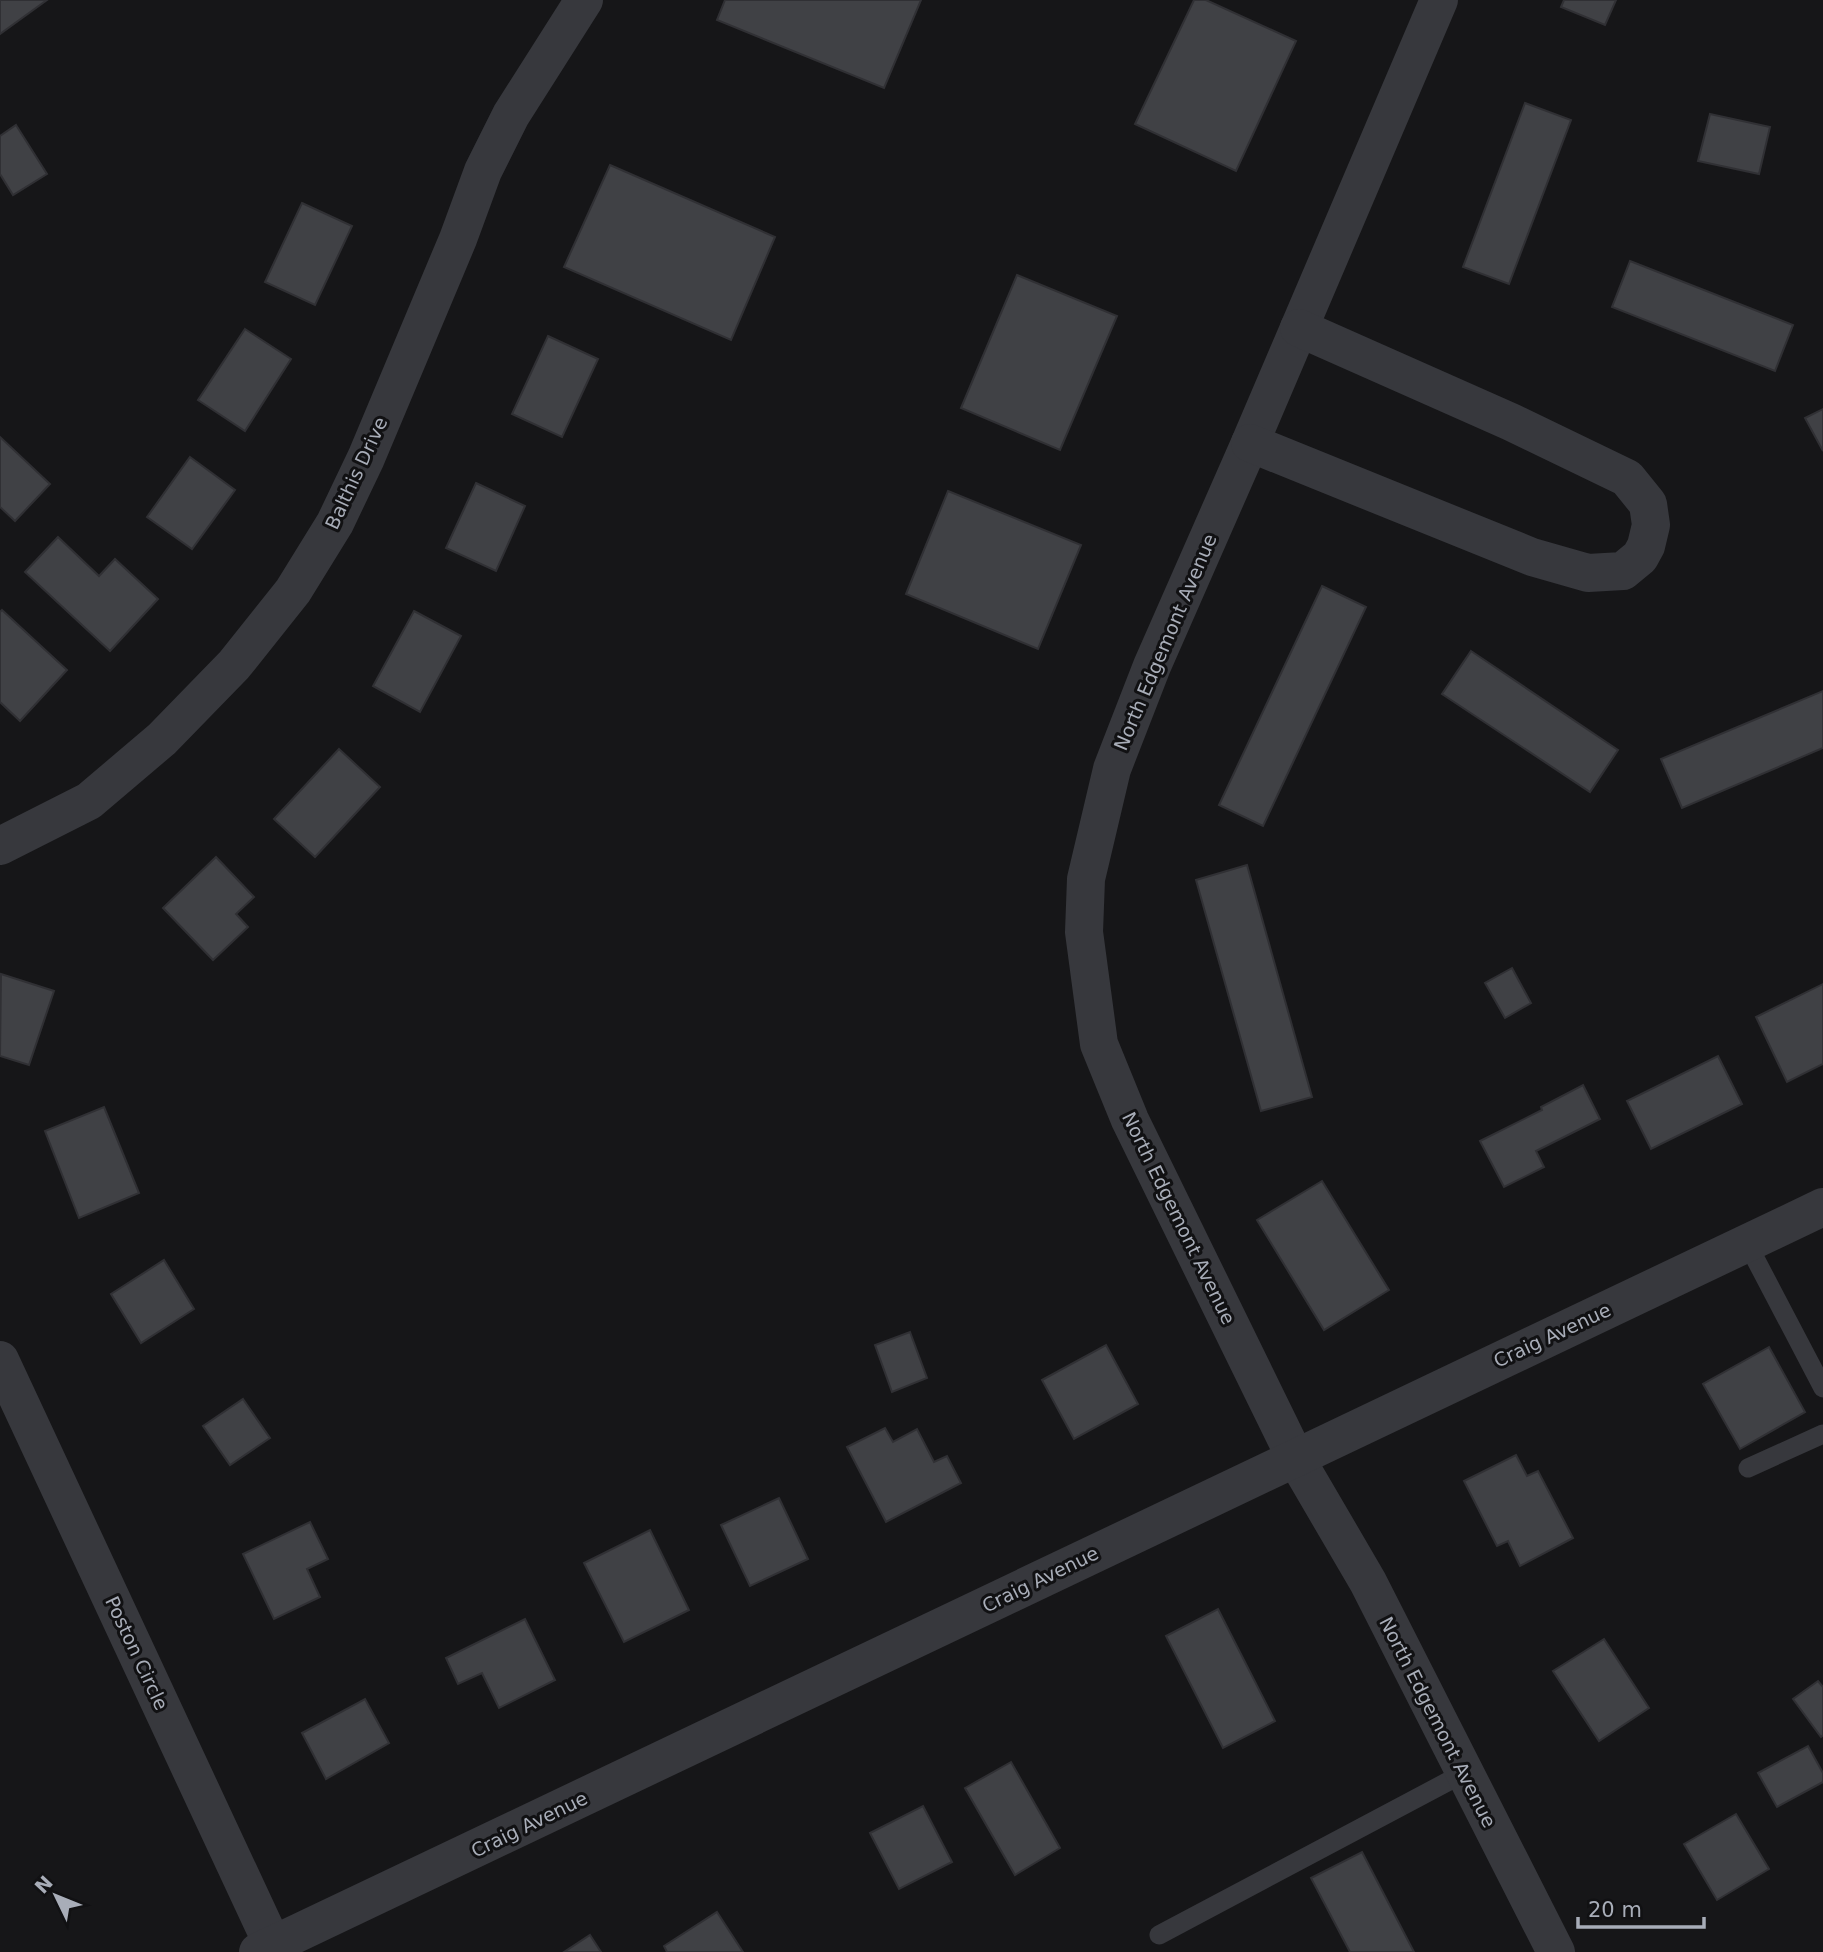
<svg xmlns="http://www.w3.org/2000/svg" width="1823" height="1952" viewBox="0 0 1823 1952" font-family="'DejaVu Sans',sans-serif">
  <rect width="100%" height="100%" fill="#161618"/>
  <g fill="#404145" stroke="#303034" stroke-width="2">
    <polygon points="0,0 47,0 0,34"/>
    <polygon points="725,0 921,0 884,88 717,20"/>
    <polygon points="1194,0 1206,0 1296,41 1236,171 1135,124"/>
    <polygon points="1564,0 1616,0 1605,25 1561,7"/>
    <polygon points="1525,103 1571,120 1509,284 1463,267"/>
    <polygon points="1710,114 1770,127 1759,174 1698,161"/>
    <polygon points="16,125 47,174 13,195 0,174 0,136"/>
    <polygon points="610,165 775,237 731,340 564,267"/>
    <polygon points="302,203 352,226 315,305 265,282"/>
    <polygon points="1630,261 1793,325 1775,371 1612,307"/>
    <polygon points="1017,275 1117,316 1060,450 961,408"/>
    <polygon points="245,329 291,359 245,431 198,400"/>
    <polygon points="548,336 598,359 562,437 512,414"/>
    <polygon points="1823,409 1823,451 1805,418"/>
    <polygon points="0,437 50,484 15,521 0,507"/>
    <polygon points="190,457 235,490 192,549 147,517"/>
    <polygon points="476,483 525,506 496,571 446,548"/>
    <polygon points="948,491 1081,545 1038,649 906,594"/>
    <polygon points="58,537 99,576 115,559 158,599 110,651 25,572"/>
    <polygon points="1322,586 1366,607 1263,826 1219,805"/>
    <polygon points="2,610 67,670 20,721 0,702 0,612"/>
    <polygon points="414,611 461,636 420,712 373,686"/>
    <polygon points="1471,651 1618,750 1590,792 1442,694"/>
    <polygon points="1823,691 1823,748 1682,808 1661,759"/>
    <polygon points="339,749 380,787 315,857 274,819"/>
    <polygon points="216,857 254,897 236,914 248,927 213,960 163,908"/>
    <polygon points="1247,865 1312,1097 1261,1111 1196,880"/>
    <polygon points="1512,968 1531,1003 1505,1018 1485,983"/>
    <polygon points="1,974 54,991 29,1065 0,1056"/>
    <polygon points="1823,984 1823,1064 1787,1082 1756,1017"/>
    <polygon points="1718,1056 1742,1104 1651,1149 1627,1101"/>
    <polygon points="1583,1085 1600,1119 1536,1151 1544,1167 1504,1187 1480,1141 1542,1110 1541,1107"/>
    <polygon points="104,1107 139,1193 79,1218 45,1131"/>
    <polygon points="1322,1181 1389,1290 1324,1330 1257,1220"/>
    <polygon points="164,1260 194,1309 141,1343 111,1294"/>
    <polygon points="910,1332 927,1378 892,1392 875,1345"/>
    <polygon points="1106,1345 1138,1404 1074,1439 1042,1380"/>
    <polygon points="1769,1347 1805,1412 1740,1449 1703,1384"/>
    <polygon points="243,1399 270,1438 230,1465 203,1426"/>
    <polygon points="885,1428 893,1442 917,1429 934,1462 947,1456 961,1483 886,1522 847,1447"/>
    <polygon points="1516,1455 1527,1476 1538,1471 1573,1538 1520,1566 1508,1541 1497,1546 1464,1481"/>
    <polygon points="779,1498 808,1559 750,1586 721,1525"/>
    <polygon points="310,1522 328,1559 307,1569 320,1597 274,1619 243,1554"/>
    <polygon points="650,1530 689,1610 624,1642 584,1563"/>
    <polygon points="1218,1609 1275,1721 1223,1748 1166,1636"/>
    <polygon points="525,1619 555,1680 499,1708 482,1673 458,1684 446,1658"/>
    <polygon points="1604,1639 1649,1708 1599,1741 1553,1671"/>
    <polygon points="1818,1681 1823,1687 1823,1735 1821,1737 1793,1699"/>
    <polygon points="365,1699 389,1743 326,1779 302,1733"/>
    <polygon points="1808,1746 1823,1773 1823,1782 1777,1807 1758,1773"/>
    <polygon points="1011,1762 1060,1848 1015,1875 965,1788"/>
    <polygon points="923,1806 952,1862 899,1889 870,1833"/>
    <polygon points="1736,1814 1769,1869 1717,1900 1684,1844"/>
    <polygon points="1362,1852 1414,1952 1350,1952 1311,1878"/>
    <polygon points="717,1912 743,1952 667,1952 664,1946"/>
    <polygon points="590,1935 601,1952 564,1952"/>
  </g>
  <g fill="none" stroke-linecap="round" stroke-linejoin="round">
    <g stroke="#37383d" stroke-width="19">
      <polyline points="1747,1243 1823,1388"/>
      <polyline points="1748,1468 1823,1434"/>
      <polyline points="1159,1935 1464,1773"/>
    </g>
    <g stroke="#37383d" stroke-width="38">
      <polyline points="1439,0 1250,443 1152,666 1112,769 1086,879 1084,932 1099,1044 1130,1120 1295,1457 1368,1582 1556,1952"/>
      <polyline points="1250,443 1532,557 1588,573 1623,571 1640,557 1646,546 1651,525 1648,504 1627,478 1511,422 1299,328"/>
      <polyline points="0,846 89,801 162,739 234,665 293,591 335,523 366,458 458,239 483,171 511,115 584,0"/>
      <polyline points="0,1360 276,1952"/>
      <polyline points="258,1952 1823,1207"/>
    </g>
  </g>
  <g text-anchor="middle" stroke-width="6" stroke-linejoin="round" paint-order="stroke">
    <g font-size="19" fill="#a8adb8" stroke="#111113">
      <text transform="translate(356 473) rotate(-65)" y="7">Balthis Drive</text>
      <text transform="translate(1165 642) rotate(-67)" y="7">North Edgemont Avenue</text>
      <text transform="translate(1179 1218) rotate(64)" y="7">North Edgemont Avenue</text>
      <text transform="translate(1552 1335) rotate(-25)" y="7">Craig Avenue</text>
      <text transform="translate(1040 1579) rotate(-26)" y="7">Craig Avenue</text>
      <text transform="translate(137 1653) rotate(65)" y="7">Poston Circle</text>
      <text transform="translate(1438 1722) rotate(63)" y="7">North Edgemont Avenue</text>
      <text transform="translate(529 1824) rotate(-26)" y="7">Craig Avenue</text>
    </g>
  </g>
  <g transform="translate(56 1896) rotate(313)" stroke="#111113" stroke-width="5" paint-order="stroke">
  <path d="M0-5L12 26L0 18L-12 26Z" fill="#a8adb8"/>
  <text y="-10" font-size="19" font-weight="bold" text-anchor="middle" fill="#a8adb8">N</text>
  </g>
  <path d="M1578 1917v10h126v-10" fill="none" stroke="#a8adb8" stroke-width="3.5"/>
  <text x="1588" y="1917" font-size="21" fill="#a8adb8" stroke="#111113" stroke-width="5" paint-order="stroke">20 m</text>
</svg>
